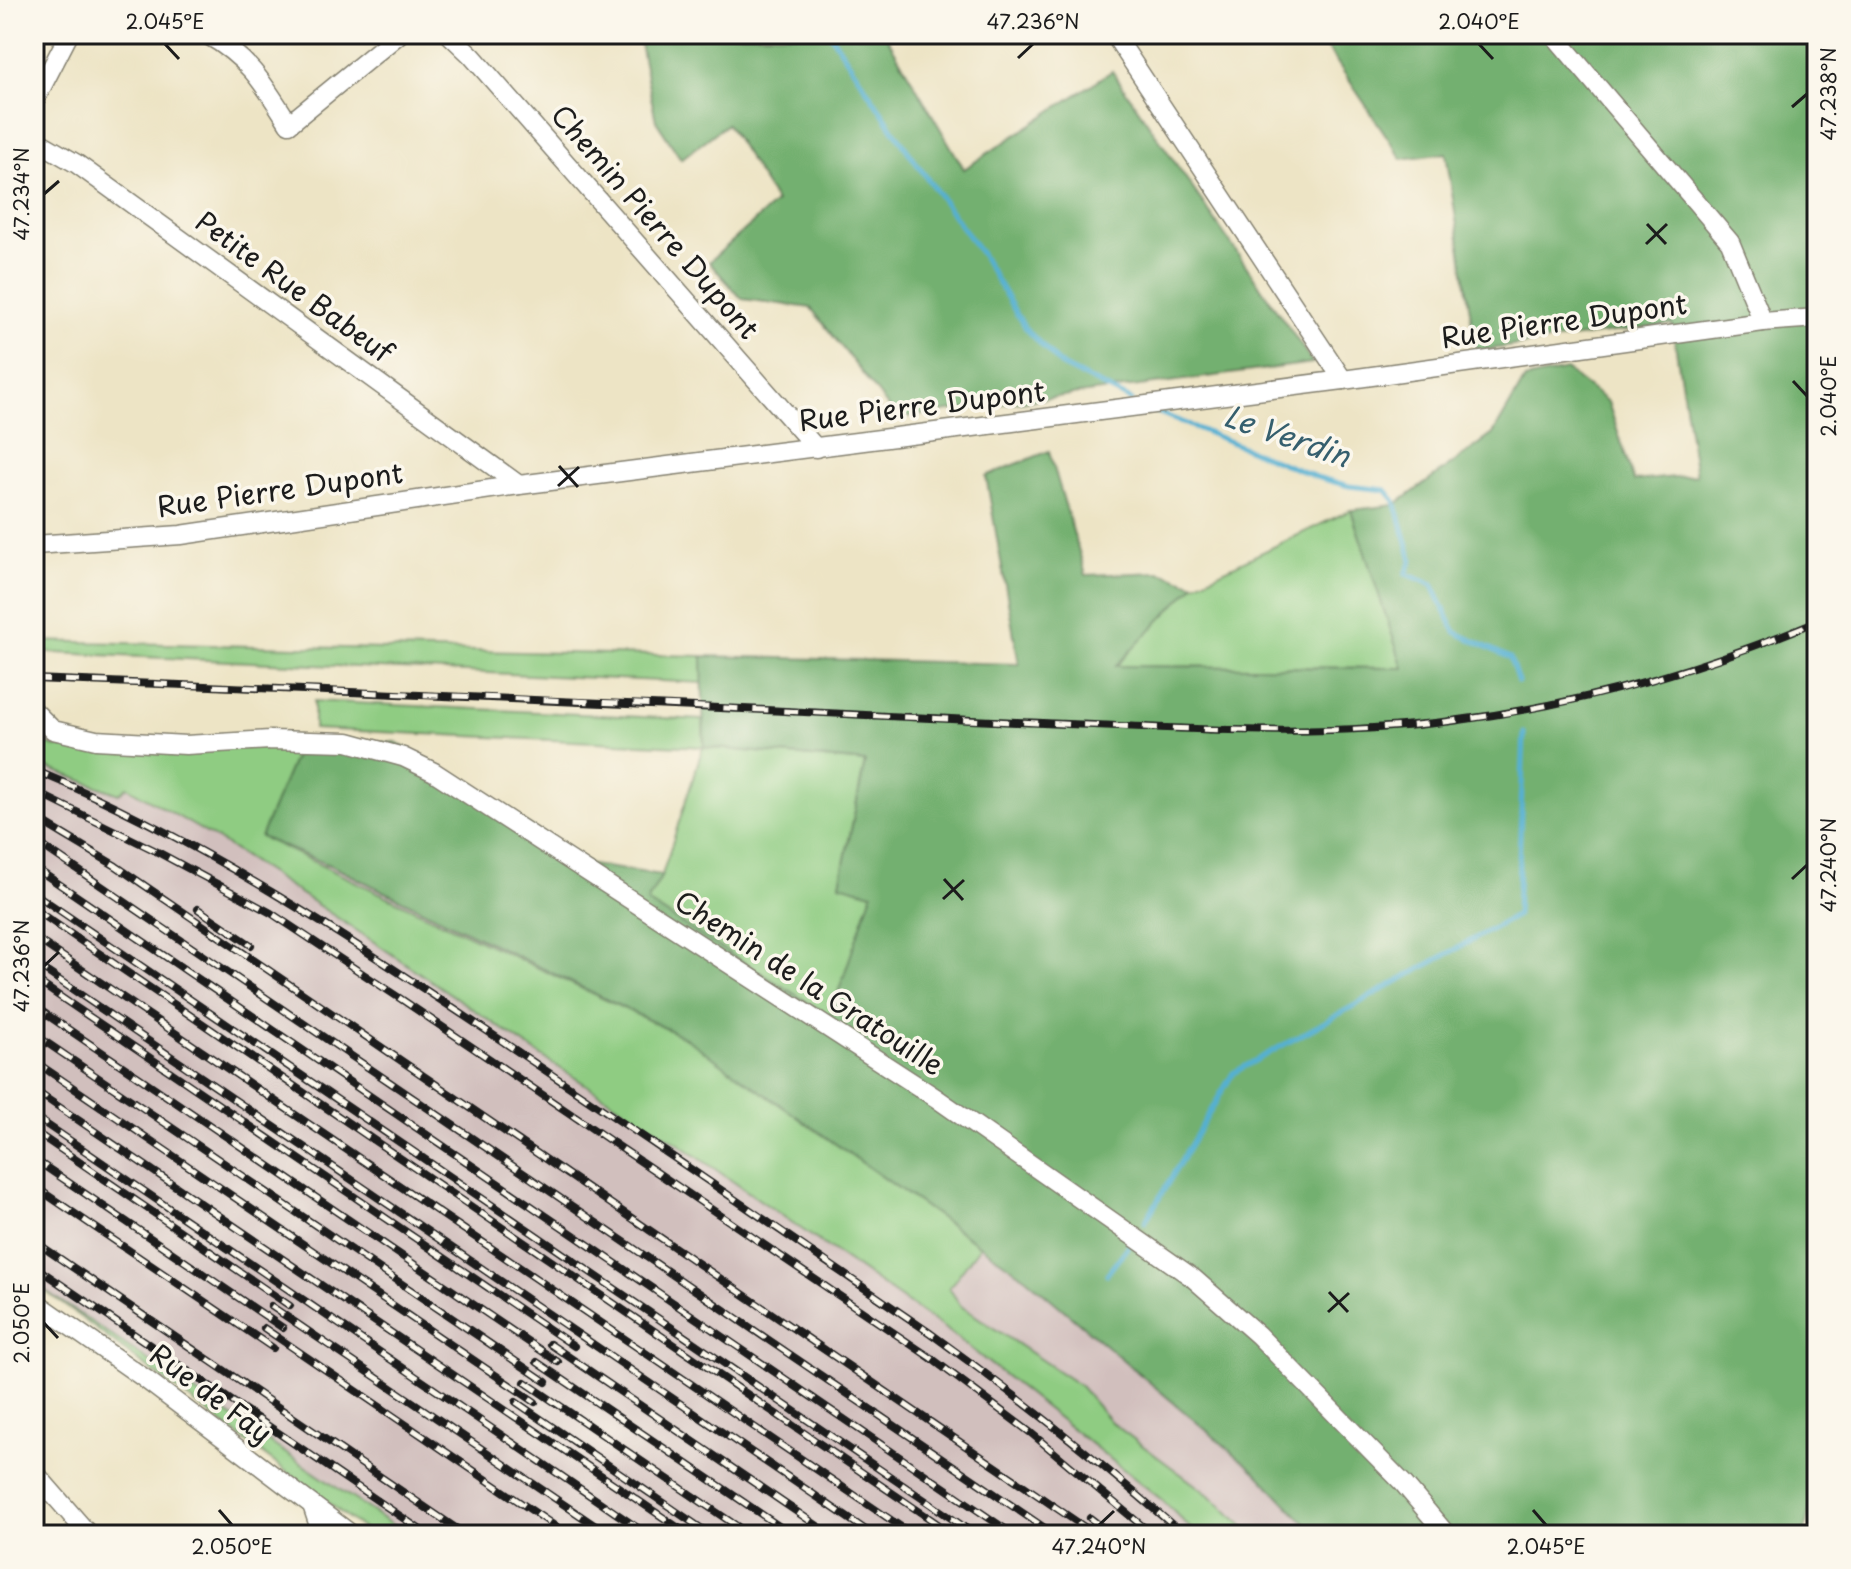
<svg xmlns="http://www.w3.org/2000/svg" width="1851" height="1569" viewBox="0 0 1851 1569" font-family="'Playpen Sans',sans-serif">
  <rect width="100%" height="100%" fill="#fbf7ec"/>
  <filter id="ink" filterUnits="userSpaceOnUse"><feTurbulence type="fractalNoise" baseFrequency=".0125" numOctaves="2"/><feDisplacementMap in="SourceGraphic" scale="16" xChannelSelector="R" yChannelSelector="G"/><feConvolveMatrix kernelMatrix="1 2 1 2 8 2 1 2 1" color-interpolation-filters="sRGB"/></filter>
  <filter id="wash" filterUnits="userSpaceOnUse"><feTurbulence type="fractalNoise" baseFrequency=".006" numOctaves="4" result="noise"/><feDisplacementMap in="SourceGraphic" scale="32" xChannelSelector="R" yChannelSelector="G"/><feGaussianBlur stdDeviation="1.8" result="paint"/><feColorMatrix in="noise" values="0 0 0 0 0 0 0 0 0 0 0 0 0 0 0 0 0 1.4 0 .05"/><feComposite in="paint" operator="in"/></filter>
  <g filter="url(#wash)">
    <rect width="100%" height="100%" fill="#ede4c5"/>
    <polygon fill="#d1bfbd" points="34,725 57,747 334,867 684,1037 1026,1278 1257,1473 1316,1535 407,1535 34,1284"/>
    <g fill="#8fcc82" stroke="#56744f" stroke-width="2">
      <polygon points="1351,510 1404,668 1114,666 1195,584"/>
      <polygon points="34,641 702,656 703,683 34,652"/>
      <polygon points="314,701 703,720 704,747 865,762 840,883 873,893 830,1016 647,902 662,875 703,747 314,729"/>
      <polygon points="34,740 57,747 299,746 261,837 684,1037 980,1246 949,1288 961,1306 1080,1386 1111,1422 1213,1498 1253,1535 1197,1535 1162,1500 951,1333 679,1144 552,1063 371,940 220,841 127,787 119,794 34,763"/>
      <polygon points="44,1290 407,1535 371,1535"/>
    </g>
    <g fill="#73b070" stroke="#486646" stroke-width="2">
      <polygon points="638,34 885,34 964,169 1112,71 1313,363 897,418 811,308 742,299 709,262 776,202 727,124 681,159 656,121"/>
      <polygon points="1318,34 1817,34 1817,1478 1804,1535 1316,1535 1257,1473 1026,1278 684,1037 334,867 260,837 299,746 396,742 591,865 662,875 647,902 830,1016 872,893 840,884 865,762 704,747 702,656 1019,664 986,476 1049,451 1086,575 1160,572 1195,584 1116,666 1403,668 1351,510 1395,505 1493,434 1525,379 1566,370 1608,402 1634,481 1696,475 1672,324 1476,351 1446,153 1402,159"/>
    </g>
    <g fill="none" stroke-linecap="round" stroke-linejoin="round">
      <g stroke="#54b0d2" stroke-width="5">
        <polyline points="830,34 905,147 981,254 1025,328 1062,366 1131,400"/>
        <polyline points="1157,412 1316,477 1349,486 1386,490 1395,501 1412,560 1406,574 1432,584 1455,632 1510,658 1518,682"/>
        <polyline points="1145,1222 1233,1073 1517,915 1524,733"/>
        <polyline points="1107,1274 1133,1240"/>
      </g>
    </g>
  </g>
  <g filter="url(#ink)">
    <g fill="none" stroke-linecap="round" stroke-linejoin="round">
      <defs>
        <g id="minor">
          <path d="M 206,34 C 249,58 264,84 289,124 L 399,34"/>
          <polyline points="449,34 472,56 816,448"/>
          <polyline points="1114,34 1343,380"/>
          <polyline points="1553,34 1730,242 1763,322"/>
          <polyline points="34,102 69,34"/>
          <polyline points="34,139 77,164 519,485"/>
          <polyline points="34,545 181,535 519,485 1343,380 1763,322 1817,318"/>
          <polyline points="34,711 53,730 96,740 186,745 270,740 348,742 403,757 434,772 936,1098 1193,1278 1258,1335 1403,1483 1447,1535"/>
          <polyline points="34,1301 144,1378 352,1535"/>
          <polyline points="34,1472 89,1535"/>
          <polyline points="312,1505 322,1535"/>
        </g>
      </defs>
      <use href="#minor" stroke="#848070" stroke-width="21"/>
      <use href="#minor" stroke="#fff" stroke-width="18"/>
      <defs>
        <g id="rail">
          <path d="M 34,679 C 278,689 522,698 766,710 C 883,716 1001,722 1118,726 C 1229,731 1342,735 1452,721 C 1579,705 1699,671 1817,621"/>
          <path d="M 34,770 C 203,840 354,942 505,1043 C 647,1139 789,1236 930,1333 C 1018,1396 1103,1464 1184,1535"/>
          <polyline points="34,791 152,849 271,913 404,1001 931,1358 1031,1433 1153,1535"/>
          <polyline points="34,817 116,866 1096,1535"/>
          <polyline points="34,840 1055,1535"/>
          <polyline points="34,867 1014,1535"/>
          <polyline points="34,893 976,1535"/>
          <polyline points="34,909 954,1535"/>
          <polyline points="198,909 251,945"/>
          <polyline points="34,937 913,1535"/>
          <polyline points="34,963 873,1535"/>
          <polyline points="34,979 574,1346"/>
          <polyline points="34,1006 558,1362"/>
          <polyline points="34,1034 546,1382"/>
          <polyline points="34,1061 535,1402"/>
          <polyline points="34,1090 689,1535"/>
          <polyline points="34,1116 648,1535"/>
          <polyline points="34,1131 290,1306"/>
          <polyline points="34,1159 283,1328"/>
          <polyline points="34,1186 273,1348"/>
          <polyline points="34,1241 466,1535"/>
          <polyline points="34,1266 428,1535"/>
          <polyline points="271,1306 609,1535"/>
          <polyline points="264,1328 568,1535"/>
          <polyline points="550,1344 831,1535"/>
          <polyline points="537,1362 792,1535"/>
          <polyline points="525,1382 750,1535"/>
          <polyline points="516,1402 711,1535"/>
          <polyline points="1090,1518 1112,1535"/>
        </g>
      </defs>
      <use href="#rail" stroke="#1c1c1c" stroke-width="8"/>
      <use href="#rail" stroke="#fbf7ec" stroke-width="5" stroke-dasharray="15" stroke-linecap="butt"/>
    </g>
  </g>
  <path fill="none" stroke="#1c1c1c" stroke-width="3" d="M 165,44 L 179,59M 1479,44 L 1493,59M 1018,58 L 1033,44M 1792,107 L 1807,94M 44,194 L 59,181M 1647,224 L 1666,244M 1646,244 L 1667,224M 1793,381 L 1807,396M 559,466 L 578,487M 558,486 L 579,467M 944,879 L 963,900M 1792,879 L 1807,865M 943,899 L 964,880M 44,966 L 59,952M 1329,1292 L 1348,1312M 1328,1312 L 1349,1293M 44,1323 L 58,1338M 219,1510 L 232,1525M 1533,1510 L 1546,1525M 1099,1525 L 1114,1511"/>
  <g text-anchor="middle" stroke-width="7" stroke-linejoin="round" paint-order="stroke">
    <g font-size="28" fill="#1c1c1c" stroke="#fbf7ec">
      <text transform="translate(655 222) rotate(49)" y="10">Chemin Pierre Dupont</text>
      <text transform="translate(294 287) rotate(36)" y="10">Petite Rue Babeuf</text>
      <text transform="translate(1564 321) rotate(-8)" y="10">Rue Pierre Dupont</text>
      <text transform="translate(922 406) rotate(-7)" y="10">Rue Pierre Dupont</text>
      <text transform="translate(280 490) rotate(-8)" y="10">Rue Pierre Dupont</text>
      <text transform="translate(809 983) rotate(33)" y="10">Chemin de la Gratouille</text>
      <text transform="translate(211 1394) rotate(37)" y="10">Rue de Fay</text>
    </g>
    <g font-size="30" font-style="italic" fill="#355f6e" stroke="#fbf7ec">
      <text transform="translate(1287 437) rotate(19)" y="10">Le Verdin</text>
    </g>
  </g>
  <rect width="1851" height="1569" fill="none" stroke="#fbf7ec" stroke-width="88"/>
  <rect x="44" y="44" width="1763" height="1481" fill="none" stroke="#1c1c1c" stroke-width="3"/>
  <g font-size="20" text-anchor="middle" fill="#1c1c1c">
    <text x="165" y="29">2.045°E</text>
    <text x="1033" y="29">47.236°N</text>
    <text x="1479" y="29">2.040°E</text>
    <text transform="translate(1829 94) rotate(-90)" y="7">47.238°N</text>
    <text transform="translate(22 194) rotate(-90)" y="7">47.234°N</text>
    <text transform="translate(1829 396) rotate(-90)" y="7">2.040°E</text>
    <text transform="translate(1829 865) rotate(-90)" y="7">47.240°N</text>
    <text transform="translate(22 966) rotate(-90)" y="7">47.236°N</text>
    <text transform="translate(22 1323) rotate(-90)" y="7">2.050°E</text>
    <text x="232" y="1554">2.050°E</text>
    <text x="1099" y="1554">47.240°N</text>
    <text x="1546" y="1554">2.045°E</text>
  </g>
</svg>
